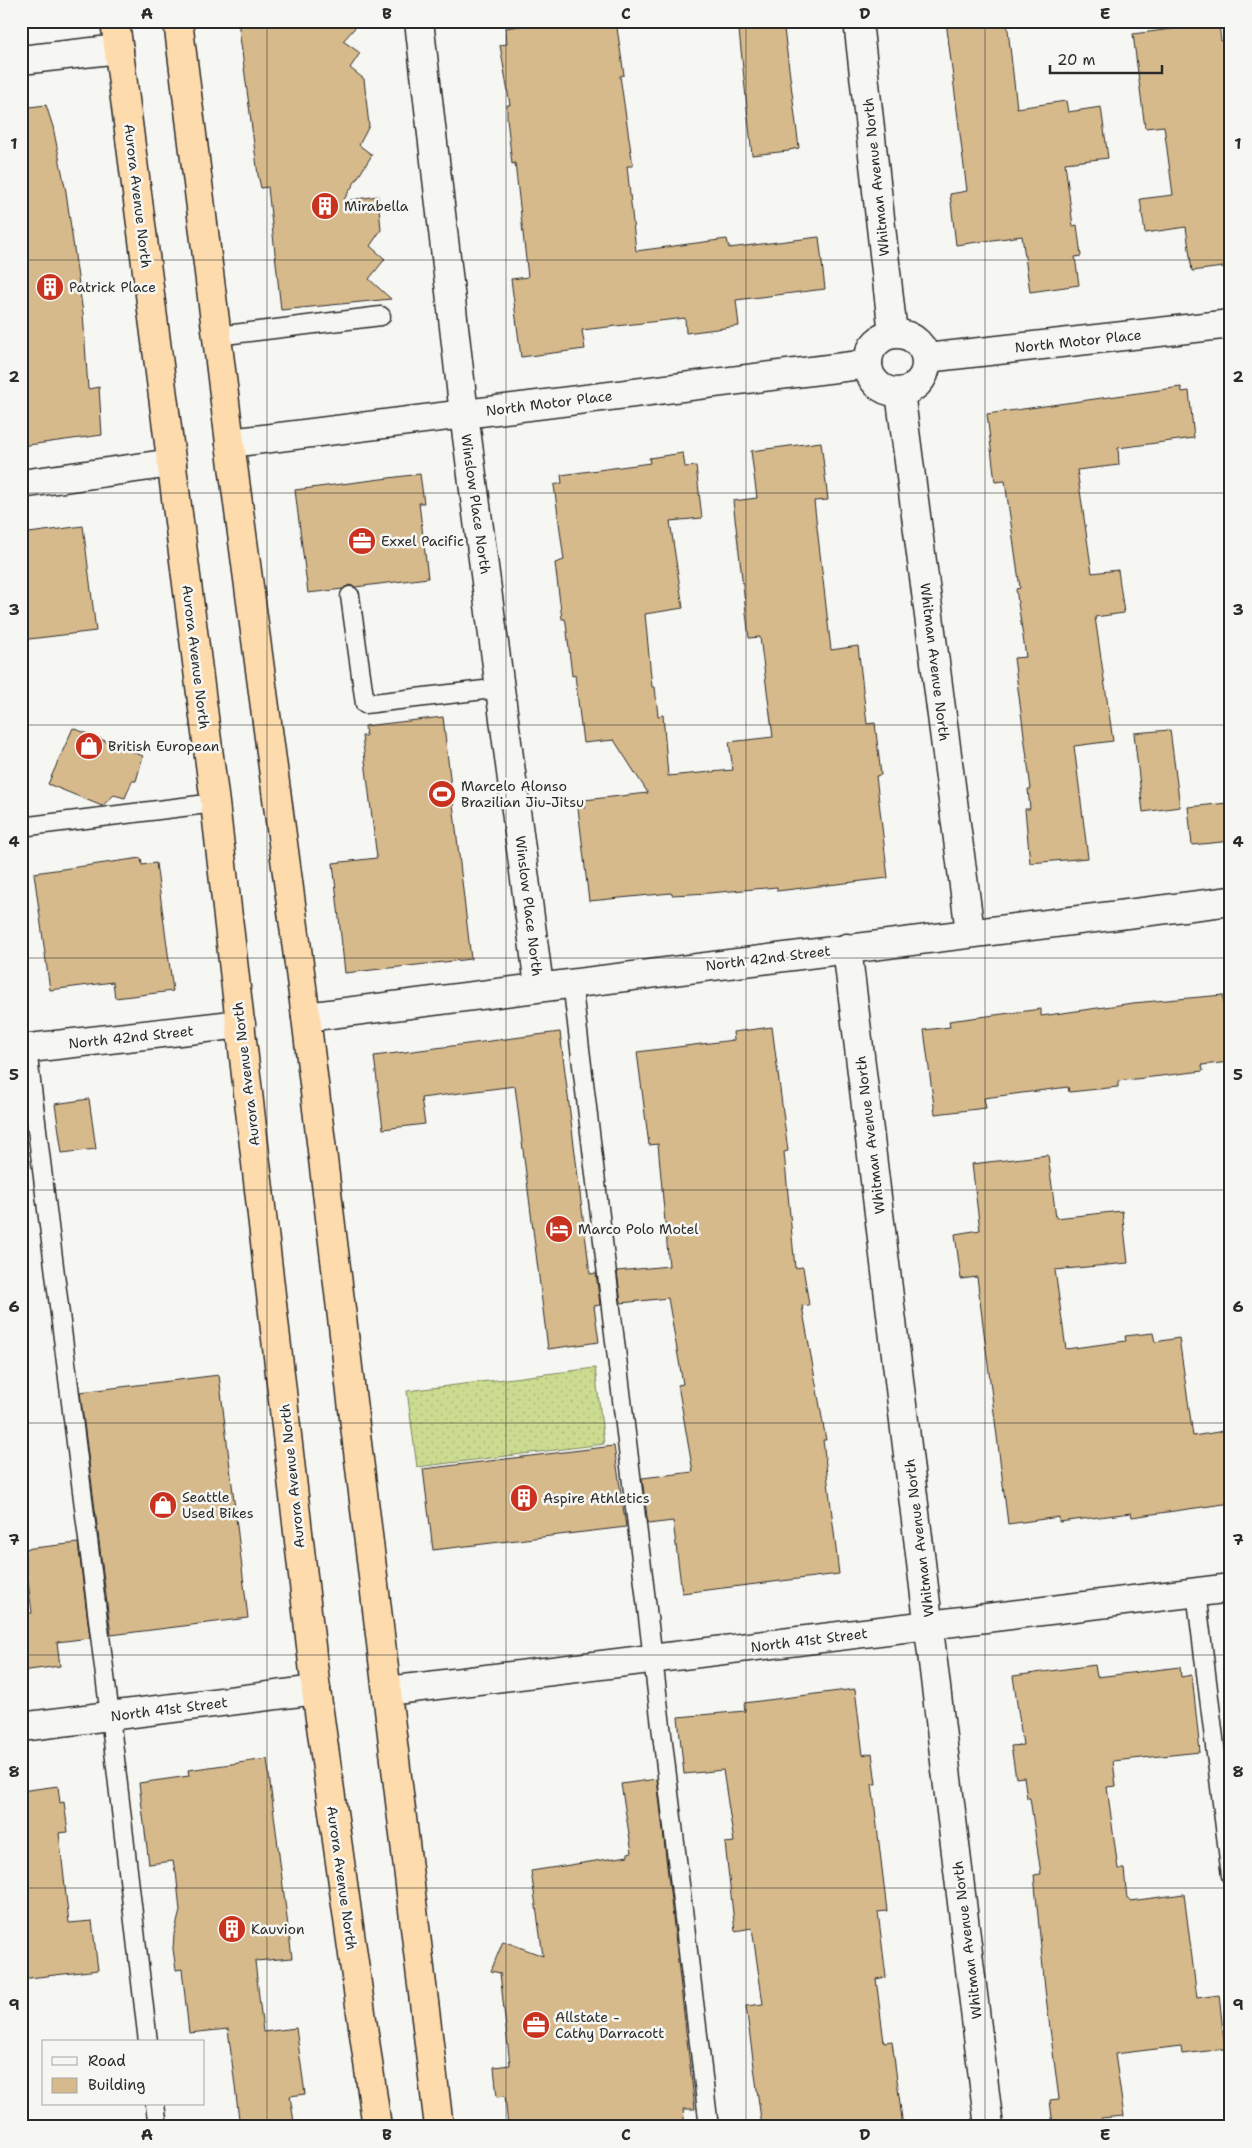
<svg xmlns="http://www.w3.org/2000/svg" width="1252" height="2148" viewBox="0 0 1252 2148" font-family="'Shantell Sans',sans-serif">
  <defs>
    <pattern id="grass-dots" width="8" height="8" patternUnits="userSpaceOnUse" patternTransform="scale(1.25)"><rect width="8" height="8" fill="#cbdc90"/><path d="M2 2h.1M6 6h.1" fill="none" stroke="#aebd7c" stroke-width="1.8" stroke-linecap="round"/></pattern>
  </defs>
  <rect width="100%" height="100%" fill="#f6f6f2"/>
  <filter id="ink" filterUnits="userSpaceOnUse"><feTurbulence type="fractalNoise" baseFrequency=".02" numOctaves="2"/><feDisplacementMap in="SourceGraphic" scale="10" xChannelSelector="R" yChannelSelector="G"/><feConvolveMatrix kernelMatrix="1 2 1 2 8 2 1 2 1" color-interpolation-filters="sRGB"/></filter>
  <g filter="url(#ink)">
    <polygon fill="url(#grass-dots)" stroke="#7b845e" points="595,1368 604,1444 417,1467 407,1391"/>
    <g fill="#d7ba8c" stroke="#2b2b2b">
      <polygon points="238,21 361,21 343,41 360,53 350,68 364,79 369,126 359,145 372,155 343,201 378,196 381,230 370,246 385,259 369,279 391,299 281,310 268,187 261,188 258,175"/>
      <polygon points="554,21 616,21 624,75 620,76 633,166 627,166 636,251 727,239 729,248 819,237 825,289 736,300 739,326 686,333 685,318 582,330 585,349 521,357 511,279 528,277 515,163 512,164 507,118 507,105 510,105 500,45 507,44 506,28"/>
      <polygon points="738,21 783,21 799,148 789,150 789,151 752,155"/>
      <polygon points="946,21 1007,21 1017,108 1066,101 1068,112 1101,107 1108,158 1065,163 1073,226 1077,225 1081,256 1075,257 1079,285 1030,292 1022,236 956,245 950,194 967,191"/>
      <polygon points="1219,23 1221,41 1226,40 1231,74 1231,266 1192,271 1186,227 1145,233 1140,199 1173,195 1164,126 1145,128 1133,34"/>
      <polygon points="46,105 53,127 66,192 83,313 88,389 99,387 102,435 21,446 21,108"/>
      <polygon points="1181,387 1182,392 1189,391 1194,438 1118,448 1119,465 1077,470 1092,573 1118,570 1124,613 1095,617 1113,741 1074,746 1088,858 1030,863 1025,809 1030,809 1028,789 1031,789 1014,658 1026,657 1016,589 1020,588 1005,481 995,482 987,414"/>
      <polygon points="821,442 828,500 814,501 831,650 858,646 867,724 875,723 881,775 876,776 888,878 777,891 777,887 709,893 672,895 671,893 589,901 578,808 585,807 584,800 648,793 614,740 583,743 575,675 572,676 566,623 565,619 562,619 555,563 564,560 554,485 562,483 561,475 650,463 649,458 683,453 685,467 696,466 702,518 670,521 683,608 645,614 652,687 655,687 658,716 663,715 668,776 733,770 729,742 773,737 760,637 749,638 733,501 757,498 751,451"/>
      <polygon points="420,474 424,503 419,503 428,578 355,587 349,585 343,589 308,593 295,490"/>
      <polygon points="83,526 96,631 21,640 21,534"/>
      <polygon points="443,717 471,959 345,973 333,863 377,858 362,736 366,736 365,726"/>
      <polygon points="73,728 143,756 136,781 132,781 125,798 114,795 102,806 48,784"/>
      <polygon points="1170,730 1180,807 1143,812 1134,733"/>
      <polygon points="1228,803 1231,841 1192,845 1188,807"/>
      <polygon points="141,858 142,865 156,863 173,991 115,998 113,982 50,990 34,873"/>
      <polygon points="1223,995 1230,1062 1202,1065 1203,1071 1118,1081 1118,1087 1069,1092 1068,1087 984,1098 986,1108 935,1114 924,1030 950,1027 949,1021 1041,1009 1041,1016 1133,1003"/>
      <polygon points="772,1027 788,1151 784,1152 795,1268 803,1267 809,1305 802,1306 826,1440 823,1440 839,1574 682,1593 673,1521 648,1524 642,1478 693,1472 678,1385 683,1384 668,1298 621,1303 617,1271 669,1266 658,1144 649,1145 637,1052 734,1040 733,1032"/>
      <polygon points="560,1032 590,1274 596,1273 600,1305 594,1306 599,1342 548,1349 515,1086 421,1098 425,1124 383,1129 374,1056"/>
      <polygon points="89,1099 96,1149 62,1153 55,1104"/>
      <polygon points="1048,1155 1056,1218 1122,1211 1128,1263 1055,1270 1066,1349 1126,1341 1125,1336 1153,1333 1155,1342 1179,1338 1193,1436 1231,1430 1231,1503 1132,1517 1131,1513 1059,1522 1059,1517 1008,1524 977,1277 961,1279 955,1234 980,1230 972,1164"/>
      <polygon points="219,1375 248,1618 111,1635 80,1392"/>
      <polygon points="614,1446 626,1527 433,1550 423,1469"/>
      <polygon points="78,1543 90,1638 57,1642 60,1666 21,1671 21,1615 32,1613 24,1549"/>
      <polygon points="1095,1665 1097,1677 1180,1667 1181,1677 1192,1675 1200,1752 1113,1761 1116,1786 1107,1787 1118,1869 1124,1869 1127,1899 1130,1899 1130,1901 1184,1894 1197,1998 1219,1995 1225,2049 1182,2054 1181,2046 1115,2054 1124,2116 1101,2118 1102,2127 1053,2127 1050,2100 1059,2099 1045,1989 1034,1875 1041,1874 1030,1798 1027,1798 1024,1777 1016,1778 1011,1746 1023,1745 1013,1676"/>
      <polygon points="855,1689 863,1755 872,1753 876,1784 872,1784 887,1911 878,1912 886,1977 876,1979 884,2042 892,2041 903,2127 762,2127 746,2006 763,2004 752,1928 735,1931 725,1843 734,1842 723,1770 684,1774 678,1717 745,1711 744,1703"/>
      <polygon points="267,1759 292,1958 255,1961 263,2032 296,2028 305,2094 290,2096 294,2122 287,2122 287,2127 240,2127 228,2029 189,2033 182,1969 176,1970 173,1949 174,1934 180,1911 176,1871 175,1871 173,1861 149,1864 139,1783 189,1776 188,1770"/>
      <polygon points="657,1779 695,2109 683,2109 685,2127 508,2127 505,2096 497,2097 494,2067 510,2065 500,1973 491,1971 503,1941 543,1956 531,1871 628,1856 628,1853 632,1852 621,1784"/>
      <polygon points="58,1786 60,1803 64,1802 68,1832 59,1833 69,1923 92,1921 98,1970 21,1979 21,1791"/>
    </g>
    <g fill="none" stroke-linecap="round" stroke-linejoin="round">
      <defs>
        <g id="lane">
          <polyline points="217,336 381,316"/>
          <polyline points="350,596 365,704 501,688"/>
          <polyline points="21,827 215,803"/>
          <polyline points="572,982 709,2127"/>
          <polyline points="27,1049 110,1716 148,2042"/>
          <polyline points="1196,1592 1231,1876"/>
          <polyline points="155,2104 158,2127"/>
        </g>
        <g id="street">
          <polyline points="419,21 464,414 539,986"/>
          <polyline points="858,21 893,334"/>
          <polyline points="21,60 119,49"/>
          <circle cx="897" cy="363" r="29"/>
          <polyline points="926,358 1231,324"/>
          <polyline points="900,392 970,932"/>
          <polyline points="230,443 868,364"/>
          <polyline points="21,484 172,463"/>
          <polyline points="847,948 989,2127"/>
          <polyline points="306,1017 1231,901"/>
          <polyline points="21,1049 241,1024"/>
          <polyline points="388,1691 1231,1588"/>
          <polyline points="21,1727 316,1690"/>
        </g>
        <g id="highway">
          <polyline points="115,21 215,803 316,1690 377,2127"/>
          <polyline points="178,21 230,443 306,1017 439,2127"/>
        </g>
      </defs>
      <use href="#lane" stroke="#2b2b2b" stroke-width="21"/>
      <use href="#street" stroke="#2b2b2b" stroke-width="31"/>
      <use href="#highway" stroke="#2b2b2b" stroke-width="31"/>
      <use href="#lane" stroke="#f6f6f2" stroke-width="18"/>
      <use href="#street" stroke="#f6f6f2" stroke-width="28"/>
      <use href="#highway" stroke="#fedbac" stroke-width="28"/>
    </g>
  </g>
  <path fill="none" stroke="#2b2b2b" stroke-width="1" stroke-opacity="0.55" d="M 267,21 L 267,2127M 506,21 L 506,2127M 746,21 L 746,2127M 985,21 L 985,2127M 21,260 L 1231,260M 21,493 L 1231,493M 21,725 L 1231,725M 21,958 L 1231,958M 21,1190 L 1231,1190M 21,1423 L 1231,1423M 21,1655 L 1231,1655M 21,1888 L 1231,1888"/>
  <defs>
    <symbol id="building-disc" viewBox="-11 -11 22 22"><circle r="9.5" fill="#c8321e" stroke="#f6f6f2"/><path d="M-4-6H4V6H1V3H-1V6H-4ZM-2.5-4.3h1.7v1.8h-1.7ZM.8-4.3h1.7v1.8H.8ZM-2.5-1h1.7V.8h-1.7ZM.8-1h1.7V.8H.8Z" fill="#fff"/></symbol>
    <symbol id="office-disc" viewBox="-11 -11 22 22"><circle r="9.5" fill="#c8321e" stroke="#f6f6f2"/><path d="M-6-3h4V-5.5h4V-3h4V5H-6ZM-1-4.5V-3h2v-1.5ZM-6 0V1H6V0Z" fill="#fff"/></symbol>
    <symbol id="shop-disc" viewBox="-11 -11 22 22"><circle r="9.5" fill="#c8321e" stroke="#f6f6f2"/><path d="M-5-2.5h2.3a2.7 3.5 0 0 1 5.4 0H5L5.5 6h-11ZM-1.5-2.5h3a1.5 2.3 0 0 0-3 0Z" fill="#fff"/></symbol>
    <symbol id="stadium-disc" viewBox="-11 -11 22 22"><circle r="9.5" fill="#c8321e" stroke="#f6f6f2"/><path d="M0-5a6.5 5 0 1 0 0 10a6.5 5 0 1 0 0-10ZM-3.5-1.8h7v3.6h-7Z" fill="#fff"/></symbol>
    <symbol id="hotel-disc" viewBox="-11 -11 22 22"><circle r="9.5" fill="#c8321e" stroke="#f6f6f2"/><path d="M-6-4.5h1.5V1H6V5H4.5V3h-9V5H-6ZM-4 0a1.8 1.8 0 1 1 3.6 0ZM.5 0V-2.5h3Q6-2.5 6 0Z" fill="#fff"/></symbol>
  </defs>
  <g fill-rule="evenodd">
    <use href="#building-disc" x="309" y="190" width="32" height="32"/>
    <use href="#building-disc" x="34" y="271" width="32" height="32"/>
    <use href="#office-disc" x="346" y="525" width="32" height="32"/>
    <use href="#shop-disc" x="73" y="730" width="32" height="32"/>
    <use href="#stadium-disc" x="426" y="778" width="32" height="32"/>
    <use href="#hotel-disc" x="543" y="1213" width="32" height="32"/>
    <use href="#building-disc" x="508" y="1482" width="32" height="32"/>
    <use href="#shop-disc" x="147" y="1489" width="32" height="32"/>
    <use href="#building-disc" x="216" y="1913" width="32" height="32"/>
    <use href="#office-disc" x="520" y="2009" width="32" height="32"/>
  </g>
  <g text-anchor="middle" stroke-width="5" stroke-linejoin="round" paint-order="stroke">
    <g font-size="14" fill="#2b2b2b" stroke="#f6f6f2">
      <text transform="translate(876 177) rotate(-96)" y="5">Whitman Avenue North</text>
      <text transform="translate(138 196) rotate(83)" y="5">Aurora Avenue North</text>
      <text transform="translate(1078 341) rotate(-6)" y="5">North Motor Place</text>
      <text transform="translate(549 403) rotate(-7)" y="5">North Motor Place</text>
      <text transform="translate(476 504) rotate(82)" y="5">Winslow Place North</text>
      <text transform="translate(196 657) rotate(83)" y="5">Aurora Avenue North</text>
      <text transform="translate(935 662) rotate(83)" y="5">Whitman Avenue North</text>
      <text transform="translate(529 906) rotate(83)" y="5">Winslow Place North</text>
      <text transform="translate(768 958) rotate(-7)" y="5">North 42nd Street</text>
      <text transform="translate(131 1037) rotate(-6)" y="5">North 42nd Street</text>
      <text transform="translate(246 1074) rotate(-97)" y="5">Aurora Avenue North</text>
      <text transform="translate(870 1135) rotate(-97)" y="5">Whitman Avenue North</text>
      <text transform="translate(292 1476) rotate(-96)" y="5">Aurora Avenue North</text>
      <text transform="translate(919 1538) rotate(-97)" y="5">Whitman Avenue North</text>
      <text transform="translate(809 1640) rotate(-7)" y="5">North 41st Street</text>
      <text transform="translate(169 1709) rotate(-7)" y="5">North 41st Street</text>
      <text transform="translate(342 1878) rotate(82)" y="5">Aurora Avenue North</text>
      <text transform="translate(967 1940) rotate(-97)" y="5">Whitman Avenue North</text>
    </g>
    <g font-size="14" fill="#2b2b2b" stroke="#f6f6f2" text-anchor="start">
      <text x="344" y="211">Mirabella</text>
      <text x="69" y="292">Patrick Place</text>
      <text x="381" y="546">Exxel Pacific</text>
      <text x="108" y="751">British European</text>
      <text x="461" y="791">Marcelo Alonso<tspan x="461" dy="16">Brazilian Jiu-Jitsu</tspan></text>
      <text x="578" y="1234">Marco Polo Motel</text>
      <text x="182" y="1502">Seattle<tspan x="182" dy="16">Used Bikes</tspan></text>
      <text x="543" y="1503">Aspire Athletics</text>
      <text x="251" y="1934">Kauvion</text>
      <text x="555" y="2022">Allstate -<tspan x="555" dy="16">Cathy Darracott</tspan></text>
    </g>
  </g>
  <rect width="1252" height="2148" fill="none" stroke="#f6f6f2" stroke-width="55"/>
  <rect x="42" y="2040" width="162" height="65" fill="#f6f6f2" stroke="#a5a5a2"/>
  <rect x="52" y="2057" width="25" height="8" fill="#f6f6f2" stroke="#a5a5a2"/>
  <text x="88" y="2066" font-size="15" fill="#2b2b2b">Road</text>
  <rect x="52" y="2078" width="25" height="15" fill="#d7ba8c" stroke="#a5a5a2"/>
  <text x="88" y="2090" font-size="15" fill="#2b2b2b">Building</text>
  <path d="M1050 65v8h112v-8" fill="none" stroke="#2b2b2b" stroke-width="2.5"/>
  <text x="1057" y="65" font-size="15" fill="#2b2b2b" stroke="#f6f6f2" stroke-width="4" paint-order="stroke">20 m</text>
  <rect x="28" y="28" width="1196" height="2092" fill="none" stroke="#2b2b2b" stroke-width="2"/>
  <g font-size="16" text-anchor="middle" font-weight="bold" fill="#2b2b2b">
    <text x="147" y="19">A</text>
    <text x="387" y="19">B</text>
    <text x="626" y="19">C</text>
    <text x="865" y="19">D</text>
    <text x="1105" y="19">E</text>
    <text x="14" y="149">1</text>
    <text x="1238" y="149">1</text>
    <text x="14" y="382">2</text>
    <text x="1238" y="382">2</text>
    <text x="14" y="615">3</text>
    <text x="1238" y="615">3</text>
    <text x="14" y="847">4</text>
    <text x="1238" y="847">4</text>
    <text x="14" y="1080">5</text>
    <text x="1238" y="1080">5</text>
    <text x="14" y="1312">6</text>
    <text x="1238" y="1312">6</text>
    <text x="14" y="1545">7</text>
    <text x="1238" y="1545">7</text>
    <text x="14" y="1777">8</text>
    <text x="1238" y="1777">8</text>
    <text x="14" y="2010">9</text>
    <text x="1238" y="2010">9</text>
    <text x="147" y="2140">A</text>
    <text x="387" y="2140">B</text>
    <text x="626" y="2140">C</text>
    <text x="865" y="2140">D</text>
    <text x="1105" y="2140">E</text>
  </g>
</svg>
